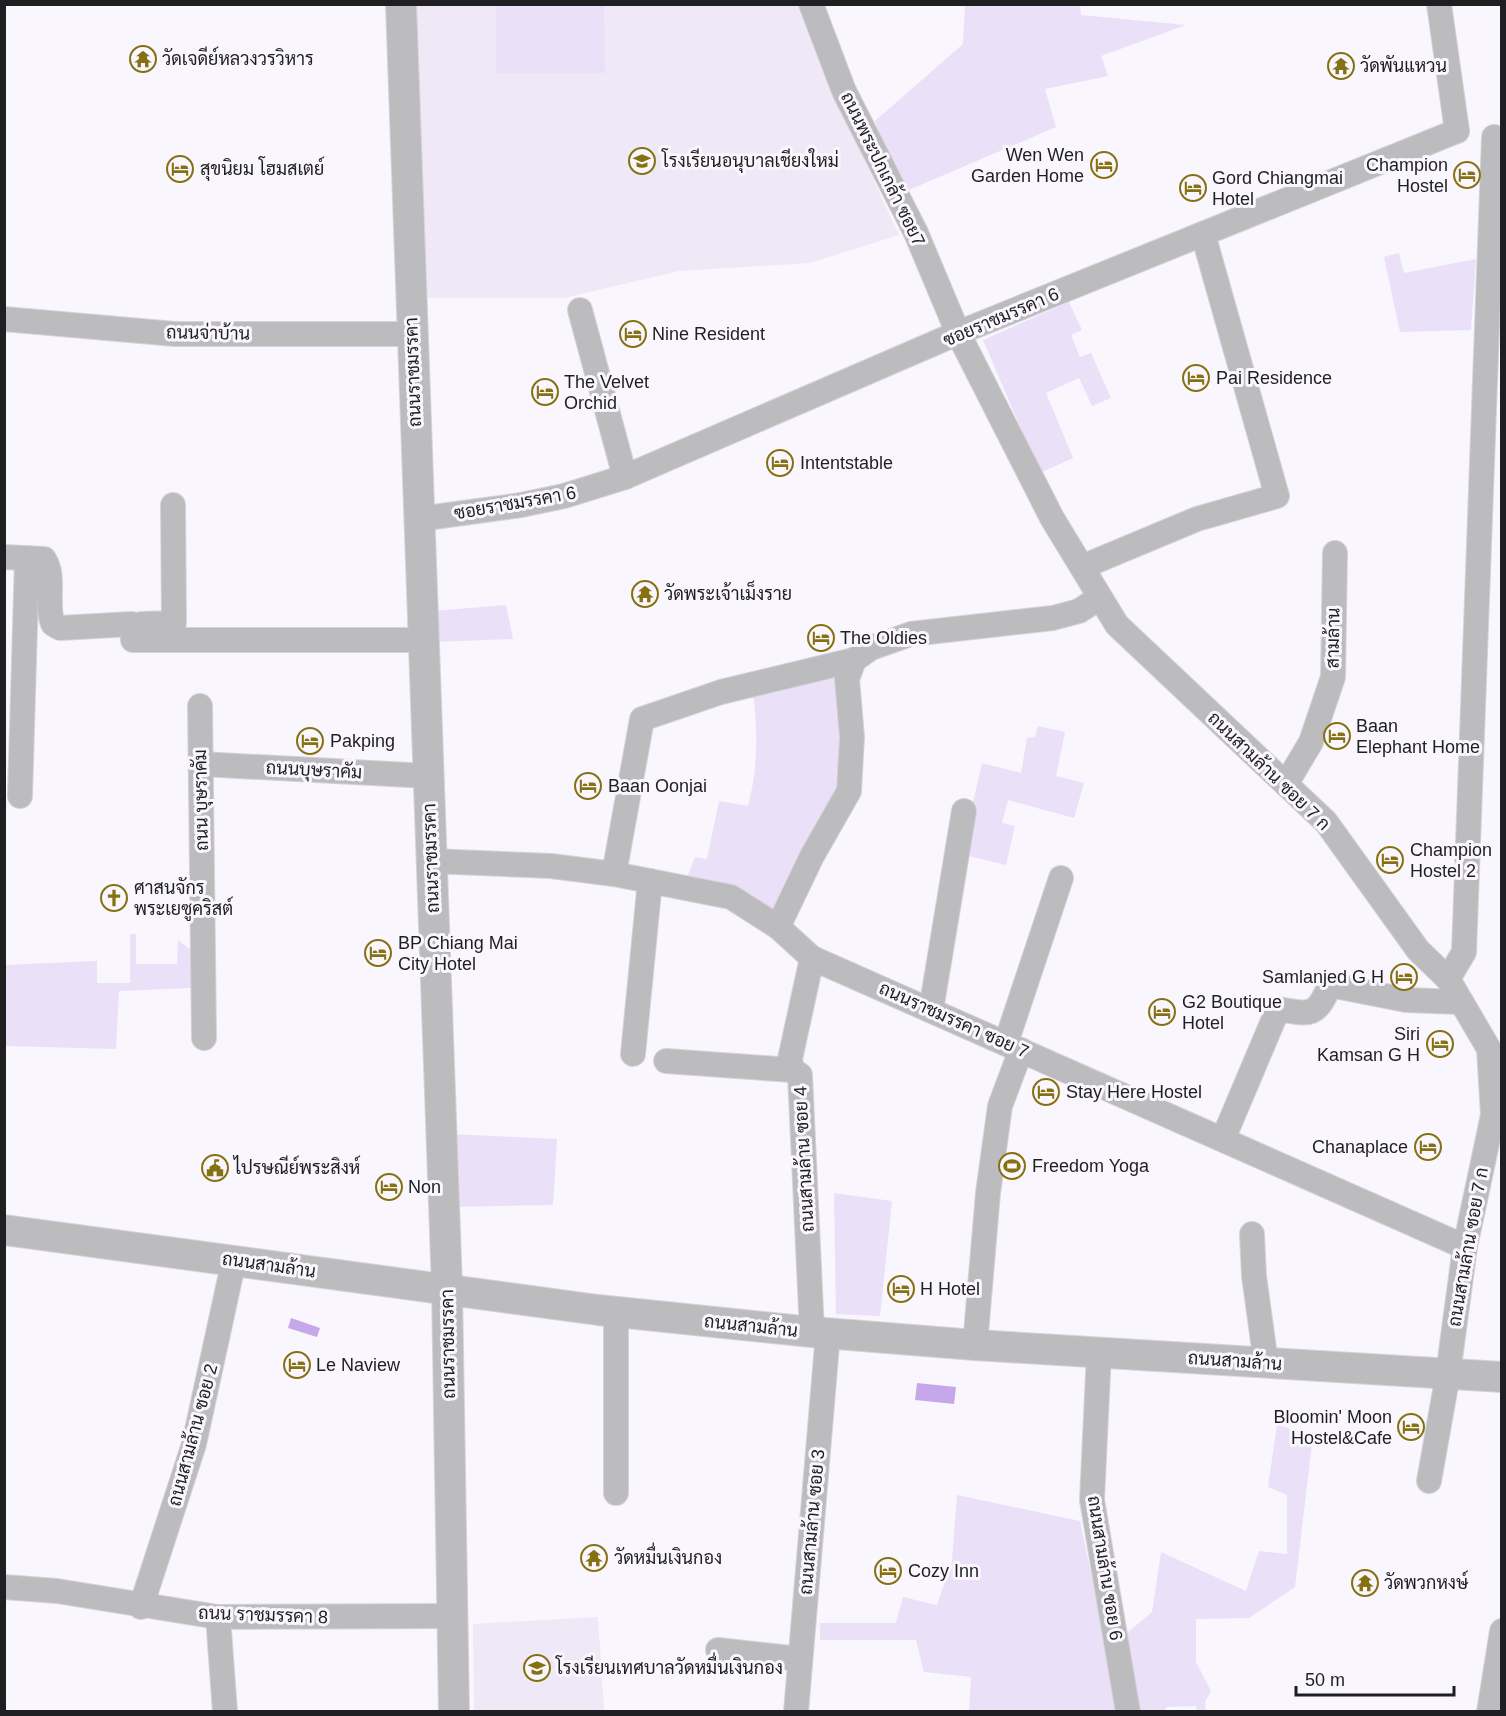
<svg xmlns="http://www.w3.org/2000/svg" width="1506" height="1716" font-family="Helvetica,Sarabun,sans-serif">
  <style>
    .built { fill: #eee8f7 }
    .green { fill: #eae0f8 }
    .water { fill: #c6a7ea }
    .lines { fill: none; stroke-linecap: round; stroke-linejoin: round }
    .minor-casing { stroke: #d6d3db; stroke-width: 26 }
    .tertiary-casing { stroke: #d6d3db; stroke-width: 32 }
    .minor { stroke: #bcbbbe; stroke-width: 24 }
    .tertiary { stroke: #bcbbbe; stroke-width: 30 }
    .labels { text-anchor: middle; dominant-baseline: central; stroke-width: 6; stroke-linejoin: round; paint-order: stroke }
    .poi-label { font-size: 18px; fill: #1f1e21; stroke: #f9f6fe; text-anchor: start }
    .street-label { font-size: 18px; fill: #1f1e21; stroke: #f9f6fe }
  </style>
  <rect width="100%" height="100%" fill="#f9f6fe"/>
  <g class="built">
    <polygon points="413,5 804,5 830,86 899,235 810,263 679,271 564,298 424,298"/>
    <polygon points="598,1617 604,1711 474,1711 473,1624"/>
  </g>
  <g class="green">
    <polygon points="496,5 604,5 605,73 496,73"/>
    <polygon points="965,5 1080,5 1081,15 1186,25 1101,56 1108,76 1045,89 1056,127 902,193 875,121 963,44"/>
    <polygon points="1399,253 1404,273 1476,259 1471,330 1400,332 1384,257"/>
    <polygon points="1069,302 1082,330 1071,335 1080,357 1091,353 1111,398 1092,406 1079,378 1046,393 1073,458 1040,473 983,340"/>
    <polygon points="506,605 513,639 434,642 434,611"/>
    <path d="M836 674 842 676 841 788 780 910 685 883 695 857 707 859 719 801 748 806C758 769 758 731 753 692Z"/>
    <polygon points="1038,726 1065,732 1056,776 1084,783 1074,818 1008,800 1002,823 1015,826 1006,865 961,854 982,763 1021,773 1027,738 1035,737"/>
    <polygon points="130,934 136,934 136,964 177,964 178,940 191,950 191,988 119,991 116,1049 5,1046 5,965 97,961 97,983 130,983"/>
    <polygon points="450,1134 557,1139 553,1205 449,1207"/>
    <polygon points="834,1193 892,1201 880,1316 836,1314"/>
    <polygon points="1277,1425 1313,1435 1295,1587 1249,1618 1196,1619 1196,1662 1211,1691 1205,1702 1206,1711 1197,1711 1196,1706 1166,1707 1165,1711 1130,1711 1120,1639 1152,1612 1161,1552 1246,1591 1259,1551 1287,1554 1287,1495 1268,1487"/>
    <polygon points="957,1495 1080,1521 1108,1653 1116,1711 969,1711 971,1677 924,1672 916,1640 820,1640 820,1623 896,1623 903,1597 937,1605 952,1561"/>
  </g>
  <g class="water">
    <polygon points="291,1318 320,1328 317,1337 288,1328"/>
    <polygon points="917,1383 956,1387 954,1404 915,1400"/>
  </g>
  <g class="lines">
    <defs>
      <g id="minor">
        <polyline points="811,4 844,91 916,233 958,333 1052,518 1117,625 1326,822 1418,950 1448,979 1489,1049 1493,1115 1465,1247 1448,1374 1429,1481"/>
        <polyline points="1439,4 1457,131"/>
        <polyline points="580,310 625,477"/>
        <polyline points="4,319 175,334 412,334"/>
        <polyline points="419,519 521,505 564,496 625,477 958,333 1457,131"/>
        <path d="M4 557 44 559C56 577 45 604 53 624L60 628 132 624 133 640H423"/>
        <polyline points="1082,567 1197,519 1277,496 1203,234"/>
        <polyline points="142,624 174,623 173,505"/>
        <polyline points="200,706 204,1038"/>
        <polyline points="201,764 428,776"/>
        <polyline points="1286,784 1311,742 1333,677 1335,553"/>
        <polyline points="20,796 27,558"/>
        <polyline points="431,861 551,866 614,874 731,897 778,927 812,958 1465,1247"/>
        <polyline points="614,874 642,719 721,692 854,660"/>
        <polyline points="778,927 812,856 849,791 852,737 847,679 854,660 871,648 911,634 1053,618 1079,611 1099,598"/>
        <polyline points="1448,979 1464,952 1494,137"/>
        <polyline points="931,1010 964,811"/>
        <polyline points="1006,1043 1061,878"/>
        <polyline points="633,1054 650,881"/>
        <polyline points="666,1061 792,1070"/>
        <path d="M1223 1139 1278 1009C1311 1015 1316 1017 1330 985L1406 1000 1461 1002"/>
        <polyline points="1252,1234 1254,1276 1266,1363"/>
        <polyline points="812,1332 800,1075 792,1070 790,1059 812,958"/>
        <polyline points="975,1345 988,1193 1000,1106 1021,1050"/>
        <polyline points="1099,1352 1092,1500 1128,1712"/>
        <polyline points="616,1493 616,1312"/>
        <polyline points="4,1587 57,1591 218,1617 452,1616"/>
        <polyline points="141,1607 194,1444 234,1260"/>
        <polyline points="218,1617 225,1712"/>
        <polyline points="718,1650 800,1659"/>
        <polyline points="796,1712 828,1333"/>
        <polyline points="1489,1712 1502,1631"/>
      </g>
      <g id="tertiary">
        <polyline points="401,4 447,1288 454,1712"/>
        <polyline points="4,1230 598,1310 812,1332 975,1345 1502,1377"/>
      </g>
    </defs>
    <use href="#minor" class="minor-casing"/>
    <use href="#tertiary" class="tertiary-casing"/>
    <use href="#minor" class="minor"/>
    <use href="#tertiary" class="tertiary"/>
  </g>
  <defs>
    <symbol id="temple-ring" viewBox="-11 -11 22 22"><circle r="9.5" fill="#f9f6fe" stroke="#867112" stroke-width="1.5"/><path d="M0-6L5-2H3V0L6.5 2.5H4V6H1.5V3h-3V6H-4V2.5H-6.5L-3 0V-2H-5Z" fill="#867112"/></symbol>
    <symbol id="school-ring" viewBox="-11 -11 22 22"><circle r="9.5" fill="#f9f6fe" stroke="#867112" stroke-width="1.5"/><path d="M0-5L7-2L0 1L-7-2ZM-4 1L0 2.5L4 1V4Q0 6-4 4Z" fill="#867112"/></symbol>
    <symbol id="hotel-ring" viewBox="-11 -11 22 22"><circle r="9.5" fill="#f9f6fe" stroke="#867112" stroke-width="1.5"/><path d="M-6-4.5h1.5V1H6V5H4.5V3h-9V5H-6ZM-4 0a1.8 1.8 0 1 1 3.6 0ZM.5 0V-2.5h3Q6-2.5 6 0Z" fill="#867112"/></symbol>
    <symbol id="church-ring" viewBox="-11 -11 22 22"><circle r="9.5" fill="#f9f6fe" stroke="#867112" stroke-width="1.5"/><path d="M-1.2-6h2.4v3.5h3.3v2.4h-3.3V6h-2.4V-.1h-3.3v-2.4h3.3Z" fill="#867112"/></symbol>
    <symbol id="stadium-ring" viewBox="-11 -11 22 22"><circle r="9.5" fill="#f9f6fe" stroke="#867112" stroke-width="1.5"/><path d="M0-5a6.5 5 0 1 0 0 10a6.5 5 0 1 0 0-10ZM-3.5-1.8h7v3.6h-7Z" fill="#867112"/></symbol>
    <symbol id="civic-ring" viewBox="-11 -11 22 22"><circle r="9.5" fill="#f9f6fe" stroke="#867112" stroke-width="1.5"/><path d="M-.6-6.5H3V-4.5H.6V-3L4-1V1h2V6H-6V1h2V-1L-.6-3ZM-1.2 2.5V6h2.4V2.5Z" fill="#867112"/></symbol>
  </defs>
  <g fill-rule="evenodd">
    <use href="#temple-ring" x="128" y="44" width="30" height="30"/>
    <use href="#temple-ring" x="1326" y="51" width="30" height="30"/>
    <use href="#school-ring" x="627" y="146" width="30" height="30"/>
    <use href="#hotel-ring" x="1089" y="150" width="30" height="30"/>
    <use href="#hotel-ring" x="165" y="154" width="30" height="30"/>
    <use href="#hotel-ring" x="1452" y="160" width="30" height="30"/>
    <use href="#hotel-ring" x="1178" y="173" width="30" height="30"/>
    <use href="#hotel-ring" x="618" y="319" width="30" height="30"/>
    <use href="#hotel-ring" x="1181" y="363" width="30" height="30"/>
    <use href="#hotel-ring" x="530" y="377" width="30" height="30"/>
    <use href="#hotel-ring" x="765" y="448" width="30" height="30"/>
    <use href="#temple-ring" x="630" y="579" width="30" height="30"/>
    <use href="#hotel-ring" x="806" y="623" width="30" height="30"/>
    <use href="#hotel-ring" x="1322" y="721" width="30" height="30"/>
    <use href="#hotel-ring" x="295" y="726" width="30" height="30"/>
    <use href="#hotel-ring" x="573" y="771" width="30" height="30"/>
    <use href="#hotel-ring" x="1375" y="845" width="30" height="30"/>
    <use href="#church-ring" x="99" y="883" width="30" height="30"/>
    <use href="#hotel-ring" x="363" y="938" width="30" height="30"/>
    <use href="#hotel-ring" x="1389" y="962" width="30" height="30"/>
    <use href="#hotel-ring" x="1147" y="997" width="30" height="30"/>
    <use href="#hotel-ring" x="1425" y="1029" width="30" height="30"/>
    <use href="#hotel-ring" x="1031" y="1077" width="30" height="30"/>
    <use href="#hotel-ring" x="1413" y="1132" width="30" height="30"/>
    <use href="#stadium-ring" x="997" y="1151" width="30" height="30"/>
    <use href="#civic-ring" x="200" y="1153" width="30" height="30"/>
    <use href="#hotel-ring" x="374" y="1172" width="30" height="30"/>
    <use href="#hotel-ring" x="886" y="1274" width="30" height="30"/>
    <use href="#hotel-ring" x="282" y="1350" width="30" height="30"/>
    <use href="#hotel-ring" x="1396" y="1412" width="30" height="30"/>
    <use href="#temple-ring" x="579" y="1543" width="30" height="30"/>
    <use href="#hotel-ring" x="873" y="1556" width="30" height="30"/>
    <use href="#temple-ring" x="1350" y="1568" width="30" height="30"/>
    <use href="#school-ring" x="522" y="1653" width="30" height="30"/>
  </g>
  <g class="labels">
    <g class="poi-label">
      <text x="162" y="59">วัดเจดีย์หลวงวรวิหาร</text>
      <text x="1360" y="66">วัดพันแหวน</text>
      <text x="1084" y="155" text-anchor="end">Wen Wen<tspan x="1084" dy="21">Garden Home</tspan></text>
      <text x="662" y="161">โรงเรียนอนุบาลเชียงใหม่</text>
      <text x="1448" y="165" text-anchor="end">Champion<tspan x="1448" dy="21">Hostel</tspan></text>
      <text x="200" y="169">สุขนิยม โฮมสเตย์</text>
      <text x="1212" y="178">Gord Chiangmai<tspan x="1212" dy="21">Hotel</tspan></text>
      <text x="652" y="334">Nine Resident</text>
      <text x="1216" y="378">Pai Residence</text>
      <text x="564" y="382">The Velvet<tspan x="564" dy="21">Orchid</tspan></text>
      <text x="800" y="463">Intentstable</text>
      <text x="664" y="594">วัดพระเจ้าเม็งราย</text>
      <text x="840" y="638">The Oldies</text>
      <text x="1356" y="726">Baan<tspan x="1356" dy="21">Elephant Home</tspan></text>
      <text x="330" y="741">Pakping</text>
      <text x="608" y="786">Baan Oonjai</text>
      <text x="1410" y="850">Champion<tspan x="1410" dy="21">Hostel 2</tspan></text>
      <text x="134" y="888">ศาสนจักร<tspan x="134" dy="21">พระเยซูคริสต์</tspan></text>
      <text x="398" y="943">BP Chiang Mai<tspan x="398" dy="21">City Hotel</tspan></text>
      <text x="1384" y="977" text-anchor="end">Samlanjed G H</text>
      <text x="1182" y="1002">G2 Boutique<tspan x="1182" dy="21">Hotel</tspan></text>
      <text x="1420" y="1034" text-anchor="end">Siri<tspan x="1420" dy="21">Kamsan G H</tspan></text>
      <text x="1066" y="1092">Stay Here Hostel</text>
      <text x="1408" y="1147" text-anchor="end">Chanaplace</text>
      <text x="1032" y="1166">Freedom Yoga</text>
      <text x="234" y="1168">ไปรษณีย์พระสิงห์</text>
      <text x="408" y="1187">Non</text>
      <text x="920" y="1289">H Hotel</text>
      <text x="316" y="1365">Le Naview</text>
      <text x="1392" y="1417" text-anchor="end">Bloomin' Moon<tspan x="1392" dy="21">Hostel&amp;Cafe</tspan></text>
      <text x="614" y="1558">วัดหมื่นเงินกอง</text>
      <text x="908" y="1571">Cozy Inn</text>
      <text x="1384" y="1583">วัดพวกหงษ์</text>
      <text x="556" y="1668">โรงเรียนเทศบาลวัดหมื่นเงินกอง</text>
    </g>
    <g class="street-label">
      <text transform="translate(883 169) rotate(64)">ถนนพระปกเกล้า ซอย7</text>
      <text transform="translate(1001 317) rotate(-23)">ซอยราชมรรคา 6</text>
      <text transform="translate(208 333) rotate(1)">ถนนจ่าบ้าน</text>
      <text transform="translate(413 372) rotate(-92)">ถนนราชมรรคา</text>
      <text transform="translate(515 503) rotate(-10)">ซอยราชมรรคา 6</text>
      <text transform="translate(1333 638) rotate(-89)">สามล้าน</text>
      <text transform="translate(314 770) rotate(3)">ถนนบุษราคัม</text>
      <text transform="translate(1269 771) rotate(44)">ถนนสามล้าน ซอย 7 ก</text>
      <text transform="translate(201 800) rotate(-91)">ถนน บุษราคัม</text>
      <text transform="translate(431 858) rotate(-92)">ถนนราชมรรคา</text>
      <text transform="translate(954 1020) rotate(24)">ถนนราชมรรคา ซอย 7</text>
      <text transform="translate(804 1159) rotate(-93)">ถนนสามล้าน ซอย 4</text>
      <text transform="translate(1468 1247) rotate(-80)">ถนนสามล้าน ซอย 7 ก</text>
      <text transform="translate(269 1265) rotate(8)">ถนนสามล้าน</text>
      <text transform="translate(751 1326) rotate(6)">ถนนสามล้าน</text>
      <text transform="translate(448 1344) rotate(-91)">ถนนราชมรรคา</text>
      <text transform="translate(1235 1361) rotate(4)">ถนนสามล้าน</text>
      <text transform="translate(193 1435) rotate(-75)">ถนนสามล้าน ซอย 2</text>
      <text transform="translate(812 1522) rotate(-85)">ถนนสามล้าน ซอย 3</text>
      <text transform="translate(1105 1568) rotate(81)">ถนนสามล้าน ซอย 6</text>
      <text transform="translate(263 1615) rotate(2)">ถนน ราชมรรคา 8</text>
    </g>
  </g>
  <rect width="1506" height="1716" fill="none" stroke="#1f1e21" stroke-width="12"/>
  <path d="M1296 1686v9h158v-9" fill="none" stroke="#1f1e21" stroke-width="3"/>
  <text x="1305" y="1686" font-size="18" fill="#1f1e21" stroke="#f9f6fe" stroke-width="4.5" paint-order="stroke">50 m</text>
</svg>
